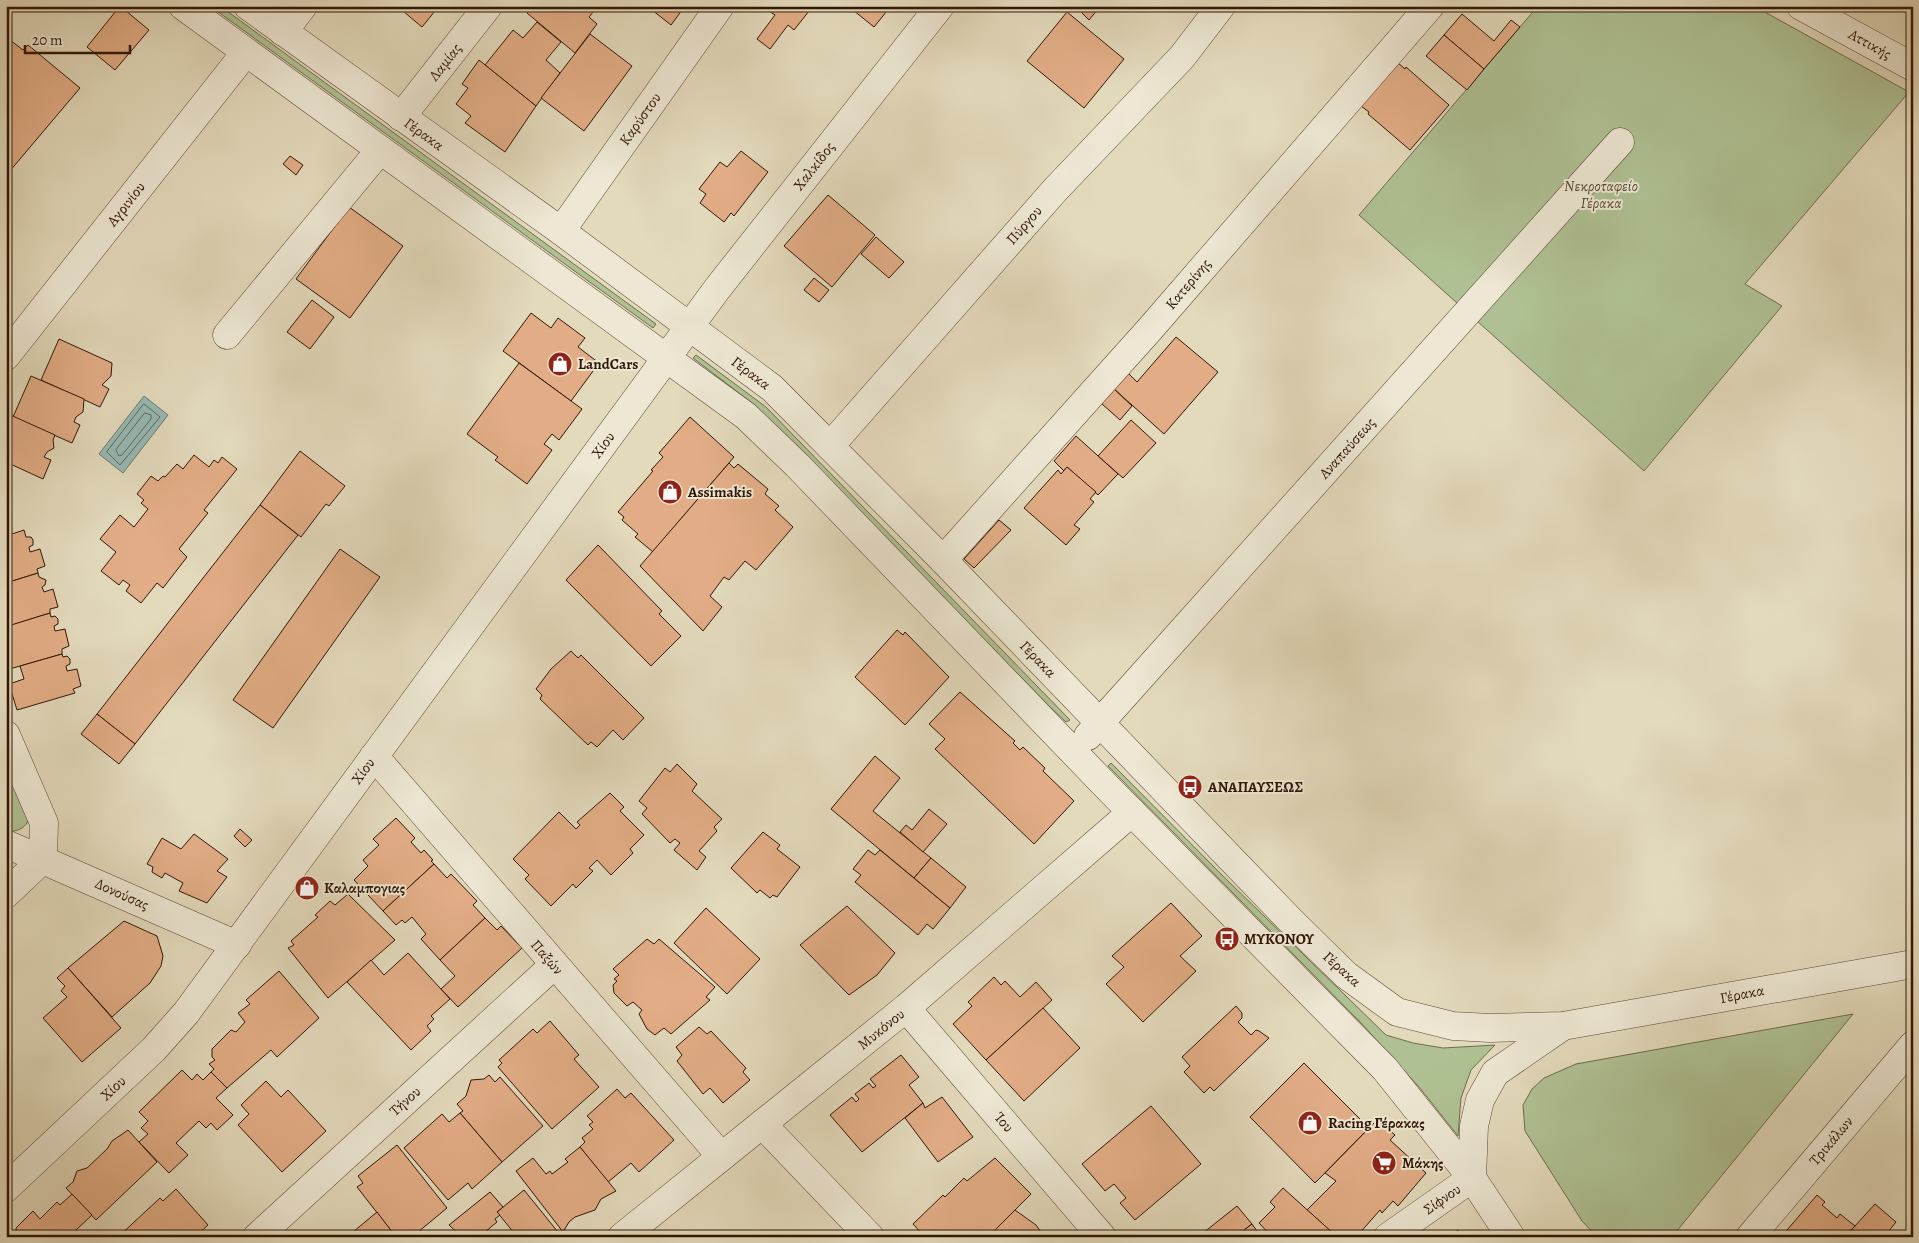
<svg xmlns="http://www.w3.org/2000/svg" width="1919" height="1243" font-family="Alegreya,serif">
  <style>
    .green { fill: #afc194; stroke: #706c4c }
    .water { fill: #96bab5; stroke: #6e786e }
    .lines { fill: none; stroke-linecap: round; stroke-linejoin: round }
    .shore { stroke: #64685c; stroke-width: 1 }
    .building { fill: #e2ad86; stroke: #311604 }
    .minor-casing { stroke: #5e4732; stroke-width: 29 }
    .minor { stroke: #ede7d3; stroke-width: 28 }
    .labels { text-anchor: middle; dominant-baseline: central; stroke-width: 4; stroke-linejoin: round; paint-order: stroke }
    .street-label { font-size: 15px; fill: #311604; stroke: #ede7d3 }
    .park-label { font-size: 15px; font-style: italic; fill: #57492f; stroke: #ede7d3 }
    .poi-label { font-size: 15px; font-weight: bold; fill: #311604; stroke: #ede7d3; text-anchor: start }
  </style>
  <rect width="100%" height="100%" fill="#e3dabc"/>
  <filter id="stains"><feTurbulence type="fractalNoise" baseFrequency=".004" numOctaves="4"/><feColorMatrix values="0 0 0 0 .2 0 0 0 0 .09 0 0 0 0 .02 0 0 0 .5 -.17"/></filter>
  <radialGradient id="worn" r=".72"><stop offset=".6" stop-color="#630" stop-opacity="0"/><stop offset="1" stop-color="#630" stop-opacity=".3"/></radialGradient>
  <g class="green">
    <polygon points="210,6 220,6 656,324 653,328"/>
    <polygon points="1538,6 1754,6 1909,92 1745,284 1782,306 1644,471 1359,215"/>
    <polygon points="696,355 766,407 1070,720 1066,722 1050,707 756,406 693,358"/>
    <path d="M6 760 32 809C28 825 24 831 6 832Z"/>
    <polygon points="1111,763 1226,879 1386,1035 1413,1043 1443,1048 1495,1045 1471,1070 1461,1098 1458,1136 1419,1087 1361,1023 1108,766"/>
    <polygon points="1853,1014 1672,1237 1597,1237 1582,1221 1525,1131 1523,1105 1532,1089 1544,1078 1576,1064"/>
  </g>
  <polygon class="water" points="144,396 168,415 123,473 99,454"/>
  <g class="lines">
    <g class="shore">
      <polygon points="144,404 160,417 120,465 107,452"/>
      <polygon points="145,413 151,415 151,419 122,455 119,456 116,450"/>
    </g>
  </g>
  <g class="building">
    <polygon points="120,6 149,30 115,70 87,47"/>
    <polygon points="397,6 439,6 422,27"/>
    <polygon points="533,6 598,6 589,17 597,24 575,53 527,13"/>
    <polygon points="647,6 685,6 671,25"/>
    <polygon points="766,6 813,6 794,30 788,25 770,49 757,39 775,15 764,8"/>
    <polygon points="848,6 891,6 874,27"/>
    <polygon points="1075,6 1095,6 1098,9 1089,20"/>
    <polygon points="1067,12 1124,59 1084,108 1027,61"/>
    <polygon points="1462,14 1494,41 1511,20 1520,27 1484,69 1444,35"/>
    <polygon points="537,22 561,42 546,60 560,73 536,106 485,65 513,30 523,38"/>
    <polygon points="590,34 632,66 584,131 541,98"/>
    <polygon points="1444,35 1484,69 1467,90 1426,56"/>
    <polygon points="6,37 23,50 28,45 80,88 9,172 6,169"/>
    <polygon points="479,60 536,106 505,152 465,123 471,116 456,104 468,88 462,84"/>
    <polygon points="1398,63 1405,69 1406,67 1449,105 1410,150 1368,114 1369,112 1361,106"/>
    <polygon points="741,151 768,172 734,216 731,213 724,222 700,203 706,194 699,189 720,162 727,167"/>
    <polygon points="290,156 303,165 296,175 283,164"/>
    <polygon points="828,195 875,235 832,287 784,246"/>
    <polygon points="349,207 403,246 350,318 296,279"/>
    <polygon points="876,237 904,262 889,278 861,254"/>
    <polygon points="814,278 829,290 819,302 804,290"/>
    <polygon points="312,300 334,317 310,349 287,332"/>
    <polygon points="531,313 551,328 558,318 585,338 578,347 599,363 571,401 503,351"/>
    <polygon points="1176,337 1218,372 1164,434 1113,388 1127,372 1137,382"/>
    <polygon points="59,339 112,363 111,376 102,385 109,389 100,407 41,380"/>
    <polygon points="519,363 582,409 559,440 552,434 544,444 552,450 527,484 495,460 498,457 467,434"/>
    <polygon points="31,376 84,399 83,412 76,417 74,422 80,425 72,443 13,417"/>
    <polygon points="1113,388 1132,406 1120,420 1101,403"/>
    <polygon points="6,413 55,435 53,440 54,448 47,452 44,457 51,460 43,479 6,462"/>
    <polygon points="690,417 734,457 653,552 635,537 638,534 622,520 624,517 618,512 653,471 651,470 663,457 659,453"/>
    <polygon points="1131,420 1156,443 1123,478 1098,456"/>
    <polygon points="1076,436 1118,474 1098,495 1067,467 1064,471 1054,461"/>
    <polygon points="300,451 345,486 329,506 326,504 301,537 260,505"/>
    <polygon points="194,455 209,467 214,460 218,463 222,457 237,469 204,510 208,513 179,549 187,557 163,588 157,583 141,603 126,591 130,585 123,580 119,585 101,571 116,552 100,539 120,515 134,527 148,509 141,503 144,500 137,494 151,476 158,481 163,476 165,477 177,464 183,469"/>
    <polygon points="729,463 734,468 738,464 768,489 765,494 779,506 775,510 793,527 756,570 745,561 729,580 724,577 710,596 722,607 703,631 640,566"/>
    <polygon points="1067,467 1096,492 1090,499 1094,502 1074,525 1080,529 1066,545 1024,508 1058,470 1061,474"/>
    <polygon points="260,505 298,535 135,744 97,714"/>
    <polygon points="999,520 1011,530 974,568 964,559"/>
    <polygon points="24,530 26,537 31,537 33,540 33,545 29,547 30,552 40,549 45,566 37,569 38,573 6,583 6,536"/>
    <polygon points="598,545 662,611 659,614 681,636 651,666 566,580"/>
    <polygon points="340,549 380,577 273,728 233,700"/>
    <polygon points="38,573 39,577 46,580 45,585 42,587 44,592 53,589 58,607 50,609 50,613 6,627 6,583"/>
    <polygon points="50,613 51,617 55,616 58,619 58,624 54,626 55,631 65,629 69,646 62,649 62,654 6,670 6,641 12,639 8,626"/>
    <polygon points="897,630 903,635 905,632 949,677 905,725 855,677"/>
    <polygon points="571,651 578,658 581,655 644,718 623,740 613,730 597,747 591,742 588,745 540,699 542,695 536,689 551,669"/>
    <polygon points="62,654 63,657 67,656 70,659 70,664 66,666 67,671 77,669 81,686 73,689 75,693 17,710 9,684 24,679 20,666"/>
    <polygon points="960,692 1015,741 1013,743 1020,750 1023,747 1045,768 1043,771 1074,801 1034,844 935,749 945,739 929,724"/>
    <polygon points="97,714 135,744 119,764 81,734"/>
    <polygon points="875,756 900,778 873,811 931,858 914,878 831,809"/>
    <polygon points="677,764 697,784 692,791 722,819 714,827 717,831 699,851 706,857 697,870 674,850 680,843 675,839 670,843 642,814 647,808 639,801 665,768 670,772"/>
    <polygon points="610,793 624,807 620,811 644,835 630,849 633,853 611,875 597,860 589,868 593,871 576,888 573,884 551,906 525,879 529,875 513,859 559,812 576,829 580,825 577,822"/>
    <polygon points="929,809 947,824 923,852 900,832 906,825 912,830"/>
    <polygon points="396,818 415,838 411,842 421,853 424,850 433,860 431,861 434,864 383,911 354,880 368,866 363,860 379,845 373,839"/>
    <polygon points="240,829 252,840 245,847 234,836"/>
    <polygon points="763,832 780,845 777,849 800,867 777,897 773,895 770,898 760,890 757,893 731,868"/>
    <polygon points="194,834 228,859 217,871 227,877 207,903 179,891 183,883 165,873 162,878 152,872 153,867 147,864 162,838 181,849"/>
    <polygon points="868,850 875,855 880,850 950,908 933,929 927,924 918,935 855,882 861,875 853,869"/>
    <polygon points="931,858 966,887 950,908 914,878"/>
    <polygon points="434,864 447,878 451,874 477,901 473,905 485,918 440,960 421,939 426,934 412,917 405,923 402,920 396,925 383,911"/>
    <polygon points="348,894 395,940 328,998 288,948 294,945 291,941 318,917 315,915 330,901 335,905"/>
    <polygon points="1171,903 1202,936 1180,956 1196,971 1143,1022 1106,984 1124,967 1112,956"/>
    <polygon points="847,906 895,953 877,975 849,995 800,945"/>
    <polygon points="706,908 760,959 727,994 674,943"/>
    <polygon points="485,918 497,930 501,926 522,948 458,1007 441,989 455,976 440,960"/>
    <polygon points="124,921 157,936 163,956 161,966 150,983 112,1017 68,968"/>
    <polygon points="647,939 654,944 659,939 715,987 706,997 710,1000 671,1034 664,1028 655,1035 647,1029 639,1014 642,1010 633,1002 627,1006 614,993 613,985 617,981 614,979 619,975 613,969"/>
    <polygon points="408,953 450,999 431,1016 434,1019 427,1026 431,1031 411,1050 347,982 371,960 384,975"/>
    <polygon points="68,968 121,1028 82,1062 43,1018 67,997 61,991 65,986 57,978"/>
    <polygon points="279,971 319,1018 277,1057 271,1050 227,1088 211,1072 214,1069 209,1064 215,1060 212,1057 212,1049 231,1030 236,1032 245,1022 238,1013 250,1004 246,1000"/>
    <polygon points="994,977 1001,985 1005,981 1020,997 1036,982 1052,1000 986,1060 953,1024 972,1006 968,1002"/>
    <polygon points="1236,1006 1242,1013 1242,1018 1238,1022 1251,1035 1256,1030 1259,1031 1269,1038 1214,1091 1210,1087 1204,1093 1184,1072 1190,1066 1182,1057"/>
    <polygon points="1043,1008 1080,1048 1024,1101 986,1060"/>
    <polygon points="550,1021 579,1055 574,1059 599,1087 552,1129 498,1067 502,1063 499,1060 533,1029 537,1033"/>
    <polygon points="699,1027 707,1034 711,1031 746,1068 743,1072 750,1080 723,1103 710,1088 703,1094 677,1061 682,1055 676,1047"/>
    <polygon points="901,1055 919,1077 909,1085 923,1103 862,1152 830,1115 852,1097 856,1102 859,1099 855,1094 869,1083 873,1088 876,1086 870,1079"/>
    <polygon points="1304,1063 1369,1128 1315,1183 1250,1117"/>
    <polygon points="182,1070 192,1080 197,1074 203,1080 211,1072 227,1088 216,1098 233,1115 217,1130 211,1123 206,1128 199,1121 176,1143 188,1155 169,1173 139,1142 148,1134 141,1128 148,1121 139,1112"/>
    <polygon points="489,1075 495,1082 500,1077 543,1126 502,1162 460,1113 463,1111 457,1104 466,1096 471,1080 484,1079"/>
    <polygon points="266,1081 281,1097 288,1090 326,1131 282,1172 238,1125 249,1114 241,1105"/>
    <polygon points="617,1089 625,1098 631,1093 674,1140 639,1172 631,1163 608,1182 580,1147 585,1142 582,1138 593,1129 589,1125 593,1122 587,1116"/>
    <polygon points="942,1097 973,1137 938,1162 905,1118 923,1103 925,1108"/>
    <polygon points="1151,1106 1201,1164 1135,1220 1120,1203 1126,1198 1114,1184 1105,1191 1082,1164"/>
    <polygon points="460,1113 502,1162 472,1189 468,1183 448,1200 404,1148 442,1114 449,1122"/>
    <polygon points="1377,1120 1395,1135 1390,1140 1426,1173 1398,1206 1393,1201 1382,1213 1380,1210 1358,1235 1354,1232 1350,1237 1337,1237 1307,1210 1336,1181 1325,1173"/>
    <polygon points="128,1130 157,1162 96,1220 66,1188 73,1182 77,1171 87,1168 107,1149 112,1141"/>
    <polygon points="397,1145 447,1208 412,1237 396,1237 357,1187 363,1183 358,1176"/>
    <polygon points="580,1147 616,1191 601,1199 595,1210 575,1217 569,1222 563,1232 516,1171 533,1158 546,1174 550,1171 552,1174 568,1162 565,1159"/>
    <polygon points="995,1158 1031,1194 988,1237 925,1237 913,1224 943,1195 945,1197 964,1178 967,1181"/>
    <polygon points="1283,1188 1334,1234 1331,1237 1272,1237 1259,1223 1275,1207 1270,1202"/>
    <polygon points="176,1189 208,1225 197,1235 199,1237 118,1237 160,1198 163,1201"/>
    <polygon points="524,1190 562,1237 509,1237 514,1233 497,1212"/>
    <polygon points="490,1192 503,1207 497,1212 500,1215 495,1219 497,1222 479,1237 462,1237 449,1225"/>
    <polygon points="72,1194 92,1215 76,1230 83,1237 17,1237 16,1228 33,1211 40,1219 57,1202 60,1205"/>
    <polygon points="1817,1195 1825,1202 1822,1205 1837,1218 1840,1214 1855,1226 1845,1237 1781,1237"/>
    <polygon points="1875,1204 1896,1222 1884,1237 1845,1237"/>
    <polygon points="1237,1206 1252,1224 1235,1237 1198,1237"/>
    <polygon points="1015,1210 1036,1225 1043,1235 1041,1237 988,1237"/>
    <polygon points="377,1212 396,1237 347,1237"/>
    <polygon points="1252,1224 1261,1237 1235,1237"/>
    <polygon points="1458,1230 1462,1237 1449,1237"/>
  </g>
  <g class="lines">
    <defs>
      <g id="minor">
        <polyline points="183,6 746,416 797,465 1105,785 1385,1069 1472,1178 1511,1237"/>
        <polyline points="248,6 561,231 772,388 943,560 1290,920 1346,975 1397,1012 1453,1026 1490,1028 1563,1026 1913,964"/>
        <polyline points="1801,6 1913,67"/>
        <polyline points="283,32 303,6"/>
        <polyline points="401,117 488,6"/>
        <polyline points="561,231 720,6"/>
        <polyline points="227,335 380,150"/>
        <polyline points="6,356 246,52"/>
        <polyline points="830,446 1055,190 1182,57 1221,6"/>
        <polyline points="943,560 1150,329 1430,6"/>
        <polyline points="6,735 44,823 43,859 6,894"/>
        <polyline points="1088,736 1620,142"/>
        <polyline points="374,756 721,1156"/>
        <polyline points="6,844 237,945"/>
        <polyline points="906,1008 1102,1237"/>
        <polyline points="762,1124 870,1237"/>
        <polyline points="6,1188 154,1049 186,1013 717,289 940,6"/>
        <polyline points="257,1237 554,965"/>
        <polyline points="622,1237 906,1008 1132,812"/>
        <polyline points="1388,1237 1472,1178 1474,1126 1480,1100 1495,1073 1563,1026"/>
        <polyline points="1750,1237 1913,1045"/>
      </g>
    </defs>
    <use href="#minor" class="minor-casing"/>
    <use href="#minor" class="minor"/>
  </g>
  <defs>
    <symbol id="shop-disc" viewBox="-11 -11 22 22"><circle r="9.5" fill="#8f2418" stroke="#ede7d3"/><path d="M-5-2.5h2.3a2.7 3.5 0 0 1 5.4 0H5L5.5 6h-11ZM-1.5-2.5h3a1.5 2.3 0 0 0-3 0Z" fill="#fff"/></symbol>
    <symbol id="bus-disc" viewBox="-11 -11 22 22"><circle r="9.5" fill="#8f2418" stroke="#ede7d3"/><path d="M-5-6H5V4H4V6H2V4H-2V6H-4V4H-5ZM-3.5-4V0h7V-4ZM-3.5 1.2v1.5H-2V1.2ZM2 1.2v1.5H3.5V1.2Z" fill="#fff"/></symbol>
    <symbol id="supermarket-disc" viewBox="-11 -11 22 22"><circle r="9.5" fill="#8f2418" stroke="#ede7d3"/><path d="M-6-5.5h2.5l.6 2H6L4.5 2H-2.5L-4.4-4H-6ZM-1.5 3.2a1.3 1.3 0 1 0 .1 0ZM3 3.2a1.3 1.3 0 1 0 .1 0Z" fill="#fff"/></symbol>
  </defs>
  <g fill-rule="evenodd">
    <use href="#shop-disc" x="546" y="350" width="28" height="28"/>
    <use href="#shop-disc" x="656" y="478" width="28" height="28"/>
    <use href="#bus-disc" x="1176" y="773" width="28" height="28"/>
    <use href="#shop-disc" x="293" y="874" width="28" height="28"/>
    <use href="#bus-disc" x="1213" y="925" width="28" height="28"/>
    <use href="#shop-disc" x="1296" y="1109" width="28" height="28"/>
    <use href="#supermarket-disc" x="1370" y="1149" width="28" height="28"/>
  </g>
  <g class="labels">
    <g class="street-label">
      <text transform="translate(1870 44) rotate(29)">Αττικής</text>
      <text transform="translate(445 62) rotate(-52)">Λαμίας</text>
      <text transform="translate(640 119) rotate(-55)">Καρύστου</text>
      <text transform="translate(424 134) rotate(36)">Γέρακα</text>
      <text transform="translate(814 166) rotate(-52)">Χαλκίδος</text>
      <text transform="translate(126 204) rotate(-52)">Αγρινίου</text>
      <text transform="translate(1024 225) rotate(-49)">Πύργου</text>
      <text transform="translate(1188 284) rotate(-50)">Κατερίνης</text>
      <text transform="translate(751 373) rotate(37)">Γέρακα</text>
      <text transform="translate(603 445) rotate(-54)">Χίου</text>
      <text transform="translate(1347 448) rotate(-48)">Αναπαύσεως</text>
      <text transform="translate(1038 659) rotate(46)">Γέρακα</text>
      <text transform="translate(363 771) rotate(-54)">Χίου</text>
      <text transform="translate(122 894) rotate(24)">Δονούσας</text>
      <text transform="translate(547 957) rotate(49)">Παξών</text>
      <text transform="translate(1342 969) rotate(42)">Γέρακα</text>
      <text transform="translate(1742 994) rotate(-11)">Γέρακα</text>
      <text transform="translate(881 1029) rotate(-39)">Μυκόνου</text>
      <text transform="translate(113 1088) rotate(-43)">Χίου</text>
      <text transform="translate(405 1101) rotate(-42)">Τήνου</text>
      <text transform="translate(1004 1122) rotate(49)">Ίου</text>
      <text transform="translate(1831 1141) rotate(-50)">Τρικάλων</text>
      <text transform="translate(1442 1199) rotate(-35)">Σίφνου</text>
    </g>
    <g class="park-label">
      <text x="1601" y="186">Νεκροταφείο<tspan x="1601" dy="17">Γέρακα</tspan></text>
    </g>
    <g class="poi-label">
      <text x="578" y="364">LandCars</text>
      <text x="688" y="492">Assimakis</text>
      <text x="1208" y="787">ΑΝΑΠΑΥΣΕΩΣ</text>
      <text x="324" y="888">Καλαμπογιας</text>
      <text x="1244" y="939">ΜΥΚΟΝΟΥ</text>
      <text x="1328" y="1123">Racing Γέρακας</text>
      <text x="1402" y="1163">Μάκης</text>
    </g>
  </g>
  <rect width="1919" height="1243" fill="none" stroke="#e3dabc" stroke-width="25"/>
  <rect x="8" y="8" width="1904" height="1228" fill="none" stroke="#311604" stroke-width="2.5"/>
  <rect x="12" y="12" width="1894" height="1218" fill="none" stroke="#311604"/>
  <path d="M25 45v8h105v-8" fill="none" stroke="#311604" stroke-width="2.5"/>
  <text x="32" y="45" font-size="15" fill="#311604" stroke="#ede7d3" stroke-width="4" paint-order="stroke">20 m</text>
  <rect width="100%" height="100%" filter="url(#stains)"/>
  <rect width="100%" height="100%" fill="url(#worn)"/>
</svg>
